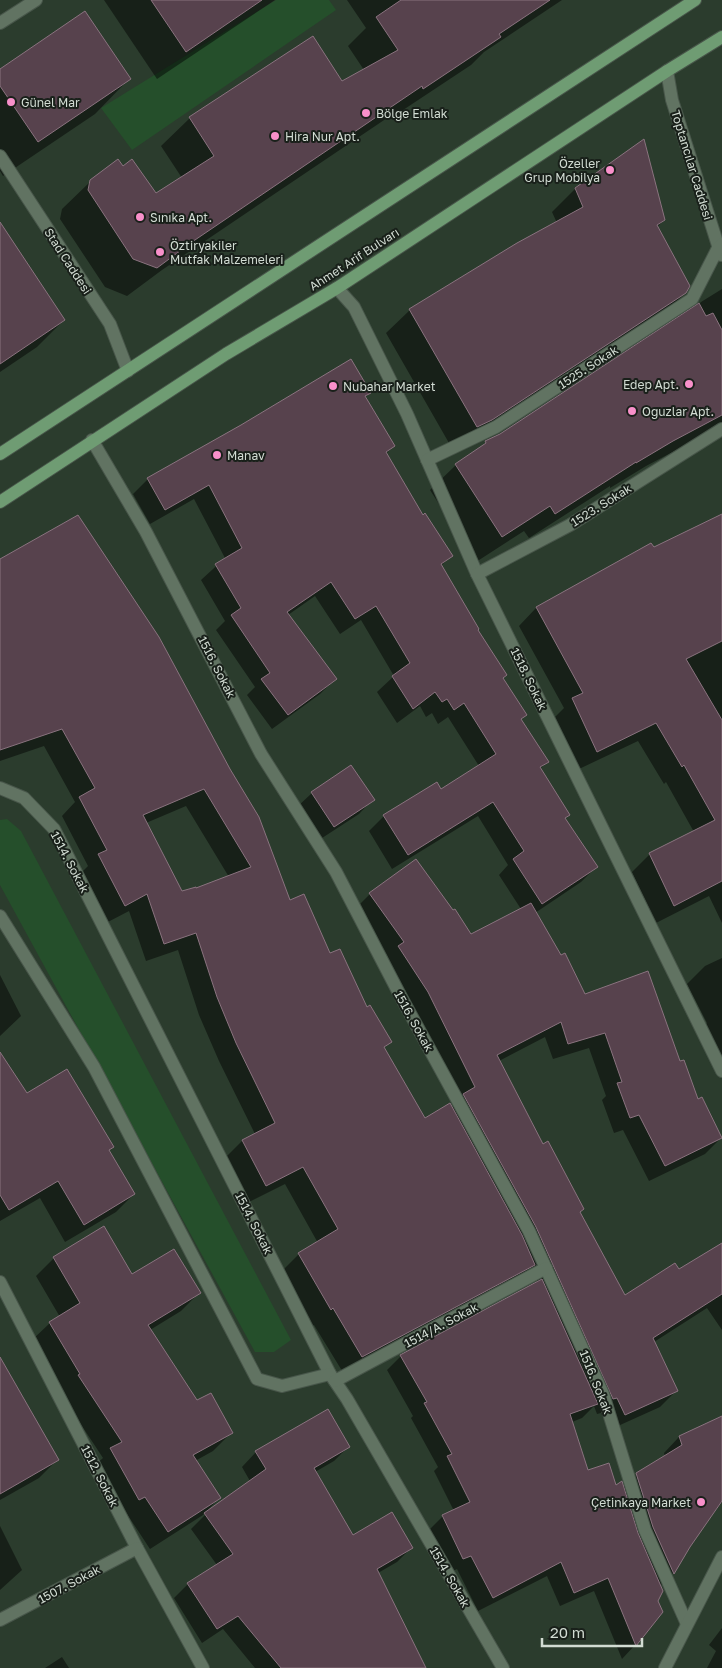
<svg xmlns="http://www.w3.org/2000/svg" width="722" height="1668" font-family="'Golos Text',sans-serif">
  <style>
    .green { fill: #254f2b }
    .shadow { fill: #0007; fill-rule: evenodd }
    .building { fill: #57424d; stroke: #8a737f; fill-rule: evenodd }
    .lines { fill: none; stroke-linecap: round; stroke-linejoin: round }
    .minor-casing { stroke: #48564a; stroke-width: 14 }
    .major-casing { stroke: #48564a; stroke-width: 14 }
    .minor { stroke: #617362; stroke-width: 12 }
    .major { stroke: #6f9c73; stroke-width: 12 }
    .poi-dot { fill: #f890ca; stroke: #19201a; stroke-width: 2 }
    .labels { text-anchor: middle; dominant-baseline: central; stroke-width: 4; stroke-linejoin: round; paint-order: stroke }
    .poi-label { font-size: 12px; fill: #d2dcd3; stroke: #19201a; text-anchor: start }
    .street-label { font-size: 12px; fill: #d2dcd3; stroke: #19201a }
  </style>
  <rect width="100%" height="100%" fill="#2b3c2d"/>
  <g class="green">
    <polygon points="276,0 329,0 336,10 132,150 101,108"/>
    <polygon points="7,819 21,831 291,1340 274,1352 255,1352 0,885 0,820"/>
  </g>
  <g class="shadow">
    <polygon points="104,0 275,0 157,79"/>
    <polygon points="347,0 562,0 484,52 471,65 394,116 393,114 162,270 127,296 105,287 60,219 62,209 91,181 123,168 156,195 182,178 161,146 190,118 342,82 364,70 348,46 366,28"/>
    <polygon points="0,70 129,79 95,114 3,176 0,171"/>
    <polygon points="575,189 664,220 657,227 685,293 661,317 453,450 386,333 410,310 557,223 552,212"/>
    <polygon points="0,243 64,320 37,347 0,372"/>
    <polygon points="722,289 722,426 646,466 610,488 610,486 529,538 524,531 476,562 430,490 456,465 478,450 486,442 501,435 694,309 701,302"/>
    <path d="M369 393 365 398 393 446 386 454 422 517 451 555 441 566 502 679 525 715 521 720 547 761 540 769 569 815 564 819 596 867 581 882 535 913 584 995 679 1063 697 1101 721 1138 705 1154 649 1181 623 1130 614 1133 602 1100 606 1096 589 1048 553 1059 545 1037 499 1061 624 1297 679 1270 722 1245V1330L707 1308 654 1342 676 1391 660 1407 609 1430 601 1413 597 1414 594 1406 582 1418 572 1422 588 1471 615 1487 622 1488 637 1474 665 1457 664 1453 679 1437 722 1418V1502L689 1546 673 1573 660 1586 656 1601 661 1612 635 1645 622 1659 594 1591 560 1606 547 1576 478 1611 457 1569 449 1573 429 1530 443 1516 454 1511 434 1471 438 1467 411 1418 413 1416 387 1370 401 1356 538 1283 531 1267 516 1282 344 1374 314 1325 312 1326 281 1272 299 1254 318 1243 285 1184 247 1203 225 1158 242 1141 255 1134 219 1061 199 1015 178 950 146 961 129 911 106 923 81 873 88 866 62 816 75 802 44 746 0 761V563L78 517 290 902 329 955 390 1042 383 1049 424 1120 451 1108 459 1101 383 963 388 957 354 910 370 894 416 861 470 936 521 909 499 875 508 865 478 816 392 869 369 831 384 816 441 791 479 766 448 717 438 724 432 713 426 717 420 706 397 723 377 692 394 676 361 620 340 634 315 596 288 615 335 679 320 694 272 729 247 695 255 687 216 630 225 621 201 580 225 558 194 499 150 524 133 494 148 479ZM186 806 229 877 196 890 182 893 146 823Z"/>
    <polygon points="722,515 722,923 709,896 656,923 632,872 650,854 694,832 666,782 664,784 638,741 579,769 555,717 564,708 519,626 536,608 651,544 653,549"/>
    <polygon points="312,793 373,799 359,814 319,840 297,807"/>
    <polygon points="722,958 722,1068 704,1026 707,1023 687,984 705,966"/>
    <polygon points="0,975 21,1016 0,1036"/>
    <polygon points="0,1055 26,1095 112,1147 108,1151 134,1194 116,1212 65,1242 40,1198 0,1221"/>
    <polygon points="103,1228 132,1276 199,1293 181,1311 150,1330 197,1402 231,1433 213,1451 195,1461 219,1498 203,1515 150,1549 127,1514 121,1517 93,1467 103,1458 61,1394 32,1340 50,1323 60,1317 36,1276 54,1258"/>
    <polygon points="0,1357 57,1460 39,1478 0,1500"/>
    <polygon points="348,1447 334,1461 315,1472 353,1536 411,1548 397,1562 378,1573 425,1668 255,1668 223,1629 202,1643 174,1598 188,1584 217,1565 191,1529 205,1515 250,1481 242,1467 256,1452"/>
    <polygon points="0,1526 22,1570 0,1590"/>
    <polygon points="722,1628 722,1668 707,1668 716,1651 709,1645"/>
    <polygon points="62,1657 69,1668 45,1668"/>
  </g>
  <g class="building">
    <polygon points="151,0 262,0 186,52"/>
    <polygon points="401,0 550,0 499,34 501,37 423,89 422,86 192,242 157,268 133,259 88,190 90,180 118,159 123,166 132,159 156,193 214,156 189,117 313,36 342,81 398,50 376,17"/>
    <polygon points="85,11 131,79 38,142 0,86 0,69"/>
    <polygon points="644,139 665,220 657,225 690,286 686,293 492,420 477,427 409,309 517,243 583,207 575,188"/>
    <polygon points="0,222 65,320 0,364"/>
    <polygon points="699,303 706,316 713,313 722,330 722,415 673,441 636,463 636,462 555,514 550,506 502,537 455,464 486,443 485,441 500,434"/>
    <polygon points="351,359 371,393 365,396 395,446 386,452 423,515 425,513 453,556 441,564 479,629 478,630 507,675 503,678 527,715 521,719 549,762 540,767 570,815 565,818 598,867 542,904 513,859 524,851 493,802 408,855 383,815 437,782 441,789 496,754 464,703 454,710 447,699 442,702 435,692 413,709 392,676 410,663 376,606 355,619 331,582 287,612 337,679 288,715 261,679 270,673 231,615 241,608 215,564 242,548 209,485 165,510 147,478 241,425"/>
    <polygon points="722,514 722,641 686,659 722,720 722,881 674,906 649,853 715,820 684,765 682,767 656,723 597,752 572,698 583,693 536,607 651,543 654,547"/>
    <path d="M78 515 159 637 230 769 259 817 290 900 304 894 330 953 340 949 367 1007 370 1005 392 1042 384 1047 425 1118 450 1103 522 1235 535 1265 362 1357 333 1308 331 1310 298 1253 338 1229 303 1167 266 1186 242 1140 275 1123 236 1043 217 997 196 933 164 944 147 894 125 906 98 854 107 850 79 797 95 788 62 729 0 750V559ZM204 789 251 867 196 888V887L182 891 143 815Z"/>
    <polygon points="351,765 375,800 334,827 311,792"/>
    <polygon points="416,859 453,910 455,909 471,934 531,903 561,955 565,953 585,994 648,971 680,1061 684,1060 698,1099 702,1097 722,1138 665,1166 639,1115 630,1118 617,1083 622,1082 605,1033 568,1044 561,1022 497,1055 543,1144 548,1141 584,1209 580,1212 625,1295 675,1263 679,1269 722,1243 722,1294 653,1338 678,1391 625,1415 617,1398 613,1399 536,1227 463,1094 475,1087 428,992 398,946 404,942 369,893"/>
    <polygon points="0,1052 27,1093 67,1069 114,1147 109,1150 135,1194 84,1225 58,1181 9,1210 0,1195"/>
    <polygon points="104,1226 132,1274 174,1249 201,1293 148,1325 197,1400 211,1393 233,1433 193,1455 221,1498 168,1532 145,1497 139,1500 110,1448 122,1442 78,1375 80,1374 49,1322 80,1303 53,1257"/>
    <polygon points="542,1279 598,1404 570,1414 588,1470 609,1463 616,1485 622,1481 638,1533 663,1591 658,1601 663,1612 636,1646 608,1578 574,1593 561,1562 493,1598 471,1556 463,1559 442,1515 470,1502 447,1456 452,1454 424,1403 427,1402 400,1355"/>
    <polygon points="0,1357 59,1460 0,1494"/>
    <polygon points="328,1409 350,1447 314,1468 353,1535 392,1512 413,1548 377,1569 426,1668 281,1668 238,1616 217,1629 187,1583 233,1554 204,1513 266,1469 255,1451"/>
    <polygon points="722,1416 722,1501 690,1547 674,1574 653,1527 636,1473 682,1445 679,1436"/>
  </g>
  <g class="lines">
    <defs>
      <g id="minor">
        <polyline points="0,23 36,0"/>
        <polyline points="667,71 672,100 721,255"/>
        <polyline points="0,156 110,324 128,371"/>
        <polyline points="337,288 354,307 407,414 477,574 722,1071"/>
        <polyline points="92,440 146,532 261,754 336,872 401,997 529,1231 603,1394 645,1530 687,1624"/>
        <polyline points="427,460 496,427 692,299 718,248 722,244"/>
        <polyline points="477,574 570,525 722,429"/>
        <polyline points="0,788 24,798 54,829 330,1374 347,1399 503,1668"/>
        <polyline points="0,916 94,1067 257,1379 282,1386 330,1374"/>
        <polyline points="0,1282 137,1548 203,1668"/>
        <polyline points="335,1381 546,1268"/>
        <polyline points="0,1620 137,1548"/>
        <polyline points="665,1668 722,1557"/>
      </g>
      <g id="major">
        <polyline points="0,454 695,0"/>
        <polyline points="0,502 226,354 337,288 667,71 722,37"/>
      </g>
    </defs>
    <use href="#minor" class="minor-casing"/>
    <use href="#major" class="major-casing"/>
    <use href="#minor" class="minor"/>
    <use href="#major" class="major"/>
  </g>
  <g class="poi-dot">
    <circle cx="11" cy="102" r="5"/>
    <circle cx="366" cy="113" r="5"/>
    <circle cx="275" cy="136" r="5"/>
    <circle cx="610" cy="170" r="5"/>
    <circle cx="140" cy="217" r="5"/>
    <circle cx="160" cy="252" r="5"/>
    <circle cx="689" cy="384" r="5"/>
    <circle cx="333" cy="386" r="5"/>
    <circle cx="632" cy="411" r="5"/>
    <circle cx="217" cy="455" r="5"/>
    <circle cx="701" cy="1502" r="5"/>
  </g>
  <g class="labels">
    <g class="poi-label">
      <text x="21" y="102">Günel Mar</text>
      <text x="376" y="113">Bölge Emlak</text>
      <text x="285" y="136">Hira Nur Apt.</text>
      <text x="600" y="163" text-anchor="end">Özeller<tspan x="600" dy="14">Grup Mobilya</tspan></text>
      <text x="150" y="217">Sınıka Apt.</text>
      <text x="170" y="245">Öztiryakiler<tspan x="170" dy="14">Mutfak Malzemeleri</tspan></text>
      <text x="679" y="384" text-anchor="end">Edep Apt.</text>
      <text x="343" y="386">Nubahar Market</text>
      <text x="642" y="411">Oğuzlar Apt.</text>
      <text x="227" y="455">Manav</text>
      <text x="691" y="1502" text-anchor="end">Çetinkaya Market</text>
    </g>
    <g class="street-label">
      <text transform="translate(692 165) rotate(73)">Toptancılar Caddesi</text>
      <text transform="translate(354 259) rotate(-33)">Ahmet Arif Bulvarı</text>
      <text transform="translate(68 261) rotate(57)">Stad Caddesi</text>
      <text transform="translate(588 367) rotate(-33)">1525. Sokak</text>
      <text transform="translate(601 505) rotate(-32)">1523. Sokak</text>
      <text transform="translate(217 667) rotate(63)">1516. Sokak</text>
      <text transform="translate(529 679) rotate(64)">1518. Sokak</text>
      <text transform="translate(70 862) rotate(62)">1514. Sokak</text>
      <text transform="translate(414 1021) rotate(61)">1516. Sokak</text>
      <text transform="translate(254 1223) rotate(63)">1514. Sokak</text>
      <text transform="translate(441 1325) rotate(-28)">1514/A. Sokak</text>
      <text transform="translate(596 1382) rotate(68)">1516. Sokak</text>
      <text transform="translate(100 1476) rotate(63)">1512. Sokak</text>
      <text transform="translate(450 1577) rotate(60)">1514. Sokak</text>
      <text transform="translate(69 1584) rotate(-28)">1507. Sokak</text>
    </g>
  </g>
  <path d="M542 1638v8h100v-8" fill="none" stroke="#d2dcd3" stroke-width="2.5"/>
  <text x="550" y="1638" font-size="15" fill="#d2dcd3" stroke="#19201a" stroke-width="4" paint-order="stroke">20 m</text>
</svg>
